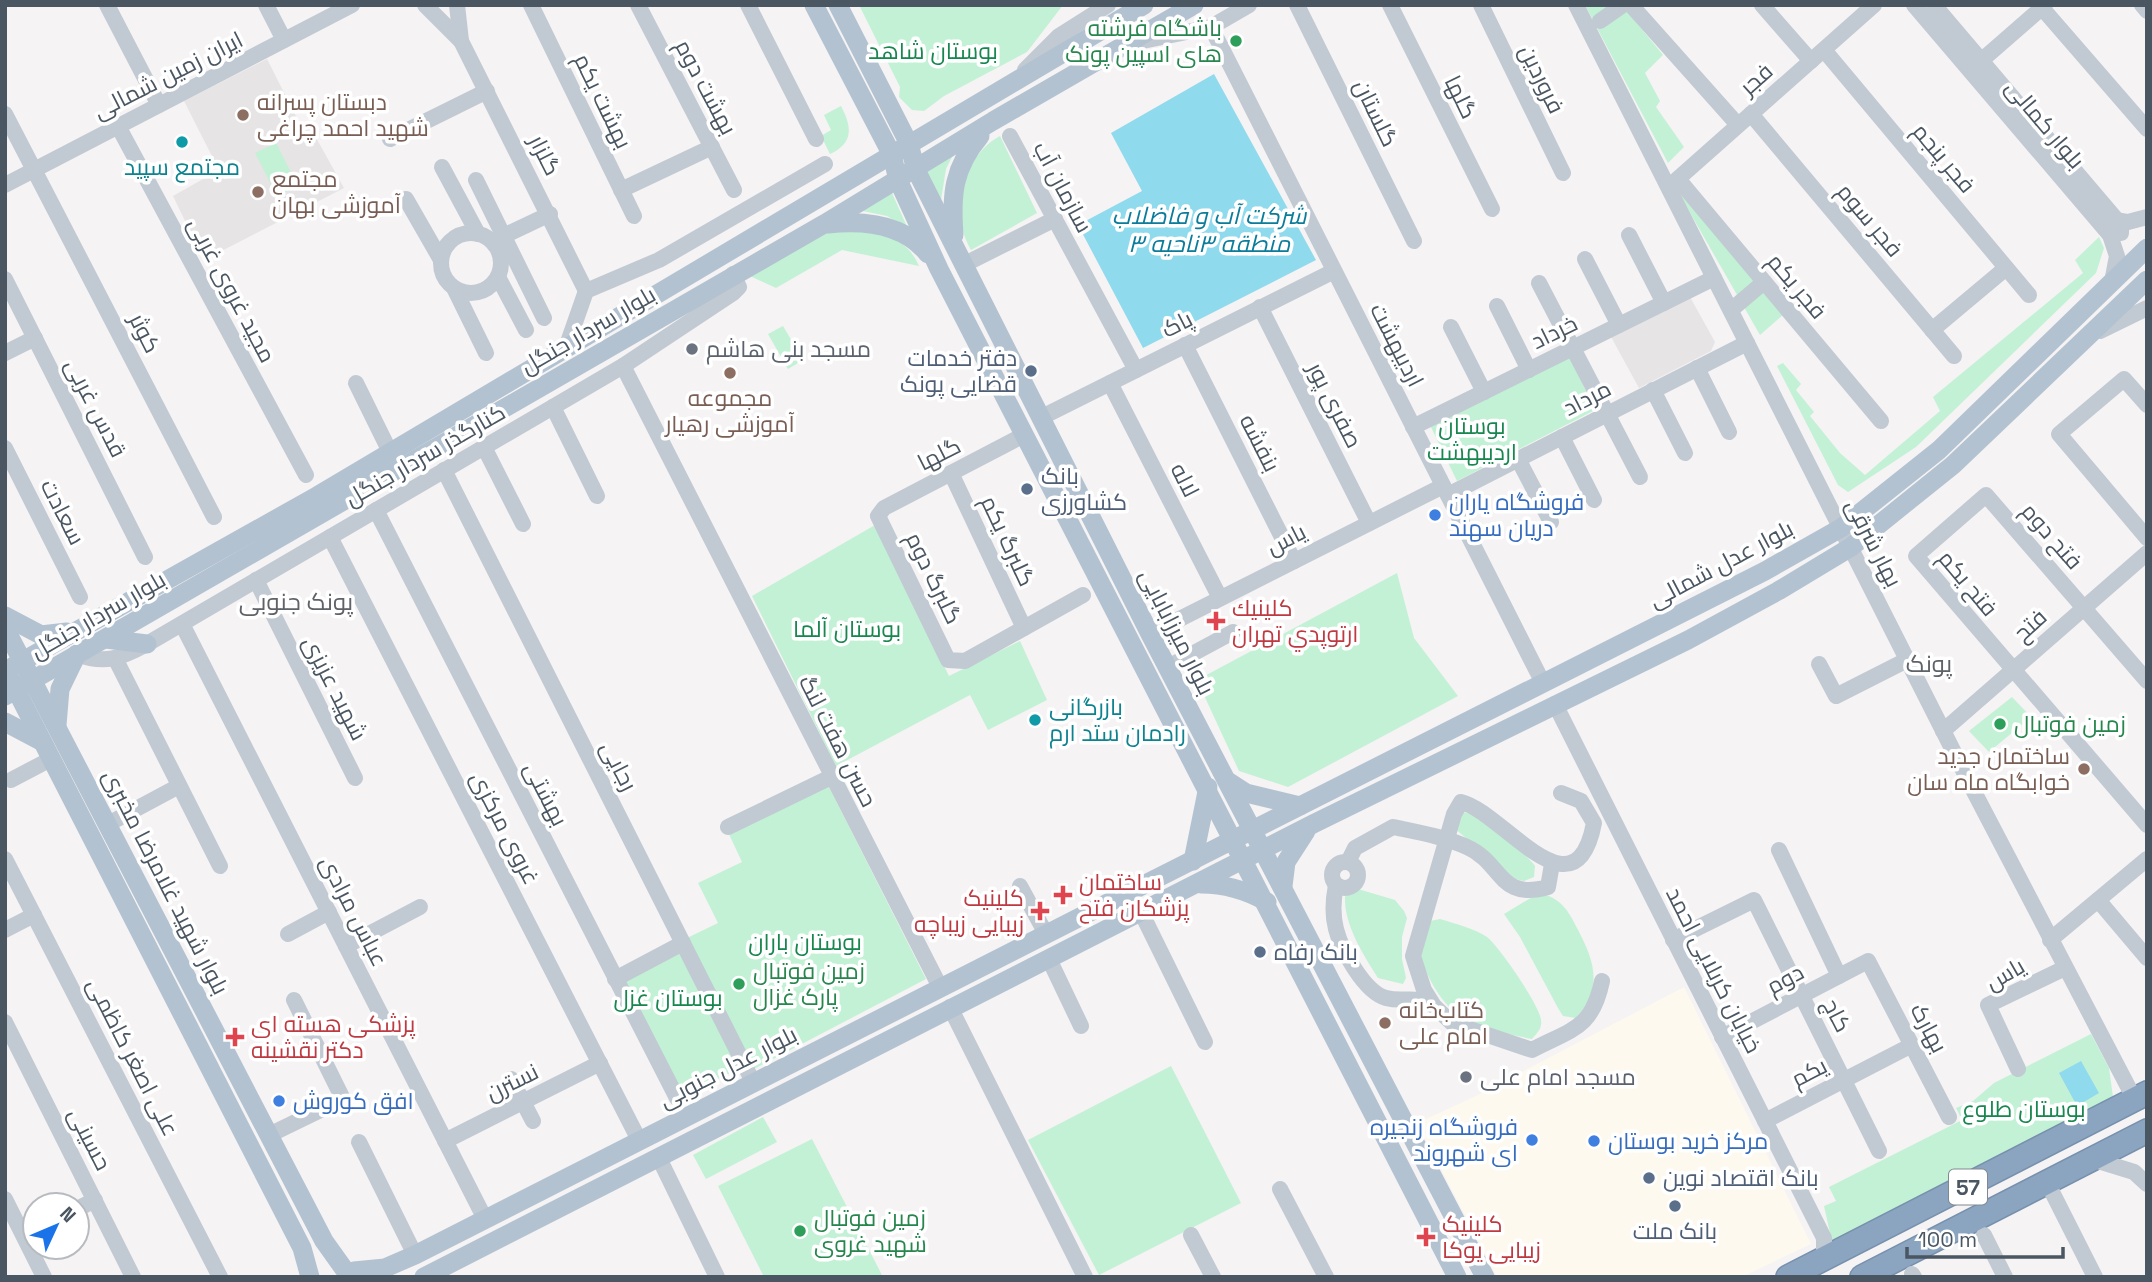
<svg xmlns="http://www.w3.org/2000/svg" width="2152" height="1282" font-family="'Space Grotesk',Cairo,sans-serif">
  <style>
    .commercial { fill: #fdf9ef }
    .education { fill: #e6e4e5 }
    .green { fill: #c3f1d5 }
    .water { fill: #90daee }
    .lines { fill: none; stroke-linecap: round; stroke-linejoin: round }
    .highway-casing { stroke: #7690ad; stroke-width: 26 }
    .minor { stroke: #c1cad2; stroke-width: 16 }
    .major { stroke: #b3c2d1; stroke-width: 19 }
    .highway { stroke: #8ba5c1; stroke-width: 23 }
    .leisure-dot { fill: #2e9e5b; stroke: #fff; stroke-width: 2.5 }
    .education-dot { fill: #8d6e63; stroke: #fff; stroke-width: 2.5 }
    .culture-dot { fill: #0f9aa8; stroke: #fff; stroke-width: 2.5 }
    .worship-dot { fill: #6b7280; stroke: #fff; stroke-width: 2.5 }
    .service-dot { fill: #5c6f8a; stroke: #fff; stroke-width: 2.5 }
    .shop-dot { fill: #3f7fe0; stroke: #fff; stroke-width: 2.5 }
    .health-dot { fill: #e0444e; stroke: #fff; stroke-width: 2.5 }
    .labels { text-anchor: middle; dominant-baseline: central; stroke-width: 7; stroke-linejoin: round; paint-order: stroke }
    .shield { fill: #fff; stroke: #808990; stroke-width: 2 }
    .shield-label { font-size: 21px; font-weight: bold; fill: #4a5661 }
    .leisure-label { font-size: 23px; fill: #27864d; stroke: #fff; text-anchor: start }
    .park-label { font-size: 23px; fill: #17864f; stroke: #fff }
    .street-label { font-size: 23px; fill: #4a5661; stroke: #fff }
    .education-label { font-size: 23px; fill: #785e54; stroke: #fff; text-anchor: start }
    .culture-label { font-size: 23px; fill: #0d838f; stroke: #fff }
    .worship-label { font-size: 23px; fill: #5b616d; stroke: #fff; text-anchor: start }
    .service-label { font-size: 23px; fill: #4e5e75; stroke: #fff; text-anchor: start }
    .shop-label { font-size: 23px; fill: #366cbe; stroke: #fff; text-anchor: start }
    .health-label { font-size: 23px; fill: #be3a42; stroke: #fff; text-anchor: start }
    .water-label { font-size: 24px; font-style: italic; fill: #0c7c9b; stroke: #fff }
    .neighbourhood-label { font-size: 24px; fill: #5f6368; stroke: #fff }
  </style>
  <rect width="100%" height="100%" fill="#f5f3f3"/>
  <polygon class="commercial" points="1684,987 1811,1244 1742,1277 1497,1277 1417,1123 1476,1096"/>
  <g class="education">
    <polygon points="267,59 302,128 309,125 344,188 204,260 173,196 219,170 184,101"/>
    <polygon points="1690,297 1715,342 1711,351 1639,388 1610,335"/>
  </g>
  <g class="green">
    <polygon points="859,5 1063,5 1027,52 944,96 924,111 912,110 899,97 900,87"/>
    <polygon points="1585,5 1622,5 1663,55 1645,73 1660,101 1656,107 1684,147 1668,163"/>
    <path d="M841 106C852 127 854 143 830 154L821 136 831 130 824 115Z"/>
    <path d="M1000 136 1037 213 971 250C949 214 962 156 1000 136Z"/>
    <polygon points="276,143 298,186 277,196 255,153"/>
    <polygon points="954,153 946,169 940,206 921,173"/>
    <polygon points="1677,190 1784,314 1760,335"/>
    <polygon points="892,193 908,229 887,216 858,210"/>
    <path d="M827 230C865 232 902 227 919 266L842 250 776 288 750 276Z"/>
    <polygon points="2099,237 2104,248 2096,273 1916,447 1848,492 1838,485 1777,366 1783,363 1801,384 1796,390 1814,412 1810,416 1840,453 1865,475 1940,411 1933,397 2083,273 2075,260"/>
    <polygon points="783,326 803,360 788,369 768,334"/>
    <polygon points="1570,357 1595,410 1457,481 1430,425"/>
    <polygon points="875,525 949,676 1020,641 1047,700 988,730 970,695 836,766 752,596"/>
    <polygon points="1397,573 1414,638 1458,696 1288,787 1239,771 1197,680"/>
    <polygon points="2012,697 2031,717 1989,752 1969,731"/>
    <polygon points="828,785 926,979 754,1069 687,938 718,923 698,883 742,862 728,832"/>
    <path d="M1462 812C1481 813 1523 851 1535 866L1534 877 1524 881 1515 879 1454 828Z"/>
    <path d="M1358 889 1395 900 1404 911 1407 918 1402 937V959L1406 978 1403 984 1378 978C1363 954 1344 925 1345 897L1349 891Z"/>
    <path d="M1539 893C1561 898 1568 910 1577 928 1594 960 1604 987 1576 1018L1563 1016 1558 1008 1520 937 1504 914Z"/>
    <path d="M1440 919C1456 924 1473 928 1487 937 1499 946 1540 1006 1541 1020 1542 1029 1538 1032 1532 1039 1467 1026 1443 1018 1419 954L1430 921Z"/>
    <polygon points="681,949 741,1068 681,1096 620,980"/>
    <polygon points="2091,1034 2109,1068 2113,1097 2072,1124 1832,1242 1824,1206 1836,1201 1829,1187 1962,1120 1956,1108 1973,1101 1994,1083"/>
    <polygon points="1171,1066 1241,1203 1099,1275 1028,1140"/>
    <polygon points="763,1117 777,1142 706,1179 693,1155"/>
    <polygon points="812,1139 883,1277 764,1277 718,1186"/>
  </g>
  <g class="water">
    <polygon points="1214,74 1316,260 1143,348 1078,225 1142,191 1111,133"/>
    <polygon points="2081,1061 2099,1093 2077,1106 2059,1073"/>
  </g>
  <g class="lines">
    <defs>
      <g id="highway">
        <polyline points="1788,1277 2147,1093"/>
        <polyline points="1862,1277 2147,1131"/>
      </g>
    </defs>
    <use href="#highway" class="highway-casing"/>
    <g class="minor">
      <polyline points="107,5 159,105"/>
      <polyline points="266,5 284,40"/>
      <polyline points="425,5 461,41 586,291"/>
      <polyline points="457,5 461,41"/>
      <polyline points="531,5 634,216"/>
      <polyline points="638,5 734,190"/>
      <polyline points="748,5 816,139"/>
      <polyline points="1297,5 1414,241"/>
      <polyline points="1390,5 1492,209"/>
      <polyline points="1481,5 1563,173"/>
      <polyline points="1576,5 1970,784 2135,1100"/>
      <polyline points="1631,5 1738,125"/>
      <polyline points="1762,5 1811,61"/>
      <polyline points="1914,5 2110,235 2117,256 2112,282"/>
      <polyline points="1934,5 2121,225 2121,233 2110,235"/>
      <polyline points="2142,5 2147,11"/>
      <polyline points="2042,8 2147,129"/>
      <polyline points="1600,21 1623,5"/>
      <polyline points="1211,27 1543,683"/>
      <polyline points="1133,43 1211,27 1249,5"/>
      <polyline points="1824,50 2029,295"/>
      <polyline points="1982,60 2045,5"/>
      <polyline points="1025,70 1059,36 1108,5"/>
      <polyline points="5,114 214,517"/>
      <polyline points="1751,114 1954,356"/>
      <polyline points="118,126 306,475"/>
      <polyline points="1010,136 1136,370"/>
      <polyline points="390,139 487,91"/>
      <polyline points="442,167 478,234"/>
      <polyline points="1678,179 1881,421"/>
      <polyline points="476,180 544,318"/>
      <polyline points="1672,184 1874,5"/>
      <polyline points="5,185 352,5"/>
      <polyline points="621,190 712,147"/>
      <polyline points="406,199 441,260"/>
      <polyline points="2117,220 2128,222 2147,217"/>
      <circle cx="471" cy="263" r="30"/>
      <polyline points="1629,235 1664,303"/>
      <polyline points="495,240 550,214"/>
      <polyline points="1585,259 1619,325"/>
      <polyline points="971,261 1055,219"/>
      <polyline points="498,277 526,330"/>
      <polyline points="5,279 145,557"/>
      <polyline points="1539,283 1640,477"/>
      <polyline points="454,288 486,353"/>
      <polyline points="1497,306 1529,370"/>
      <polyline points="1260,307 1369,523"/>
      <polyline points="1731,310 1764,282"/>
      <polyline points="1451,327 1484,392"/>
      <polyline points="1932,330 2006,268"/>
      <polyline points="2100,331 2147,308"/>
      <polyline points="1185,345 1294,561"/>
      <polyline points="566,348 586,291 659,260 825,164"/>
      <polyline points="5,353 35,338"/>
      <polyline points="623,366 940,987"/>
      <polyline points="1697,368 1729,432"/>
      <polyline points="356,383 390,452"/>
      <polyline points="1110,383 1220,598"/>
      <polyline points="1653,390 1685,453"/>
      <polyline points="2147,405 2124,379 2059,434 2147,538"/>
      <polyline points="553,407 597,496"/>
      <polyline points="1040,418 1334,271"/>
      <polyline points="1413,427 1714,278"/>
      <polyline points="1024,435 884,508 878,516 948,660 965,661 1083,595"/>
      <polyline points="1562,437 1594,500"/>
      <polyline points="484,447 523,524"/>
      <polyline points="5,448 80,597"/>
      <polyline points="1518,459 1551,522"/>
      <polyline points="444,470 753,1082"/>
      <polyline points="951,473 1024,628"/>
      <polyline points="1448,495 1747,343"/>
      <polyline points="376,510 677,1098"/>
      <polyline points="330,537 639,1140"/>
      <polyline points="256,580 355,778"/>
      <polyline points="182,624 485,1219"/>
      <polyline points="1150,634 1443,486"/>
      <path d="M77 654C105 665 121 658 147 644L623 366 733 293 739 287 733 274"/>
      <polyline points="116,660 220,866"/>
      <polyline points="1819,664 1836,696 1907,660"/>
      <polyline points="1168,667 1233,632"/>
      <polyline points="2147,681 1986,495 1916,556 2147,825"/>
      <polyline points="1555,704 1824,1238 1824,1259"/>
      <polyline points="1943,731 2147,553"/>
      <polyline points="11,780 51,759"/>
      <path d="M1561 793 1581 801 1594 823C1575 922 1503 812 1461 802L1454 814 1413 956 1424 990 1434 1006 1452 1023 1532 1050C1572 1029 1592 1029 1602 981"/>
      <polyline points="108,824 179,786"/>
      <polyline points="728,827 831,777"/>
      <polyline points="1779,850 1839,976"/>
      <polyline points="5,859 220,1277"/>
      <circle cx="1345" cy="875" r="13"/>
      <path d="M1348 862 1355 848 1393 827C1417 832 1446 837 1467 847 1503 863 1498 901 1548 887L1552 864"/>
      <path d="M1336 885C1333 900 1332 914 1336 929 1341 949 1364 992 1386 998 1405 1003 1414 994 1434 1006"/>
      <polyline points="1020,886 1045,932"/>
      <polyline points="2098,900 2147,958"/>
      <polyline points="1141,912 1205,1042"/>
      <polyline points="5,930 34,915"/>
      <polyline points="288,934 329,912"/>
      <polyline points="1673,940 1754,900 1879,1151"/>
      <polyline points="2050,940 2147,859"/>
      <polyline points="346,946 420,907"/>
      <polyline points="1049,959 1081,1026"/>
      <polyline points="615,979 683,943"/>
      <polyline points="950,1007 1085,1277"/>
      <polyline points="5,1022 133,1277"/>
      <polyline points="1722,1037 1868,961 1949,1117"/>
      <polyline points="2018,1069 1988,1005 2065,968"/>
      <polyline points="511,1079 533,1121"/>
      <polyline points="1765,1121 1912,1045"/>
      <polyline points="269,1135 343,1099 294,1000"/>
      <polyline points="445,1141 600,1063"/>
      <polyline points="359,1142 415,1255"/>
      <polyline points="659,1158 717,1277"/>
      <polyline points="2092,1159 2134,1172 2147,1184"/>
      <polyline points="2047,1182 2095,1277"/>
      <polyline points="1280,1189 1326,1277"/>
      <polyline points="5,1199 44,1277"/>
      <polyline points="77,1209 95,1200"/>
      <polyline points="1191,1235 1213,1277"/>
      <polyline points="1984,1235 2005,1277"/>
      <polyline points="1912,1274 1914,1277"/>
    </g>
    <g class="major">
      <polyline points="814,5 892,155 898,180 939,269 1457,1277"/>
      <polyline points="838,5 909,144 916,170 1150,634 1485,1277"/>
      <path d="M828 224C865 220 904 224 928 254"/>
      <path d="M954 235C951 195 953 168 980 136"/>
      <polyline points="5,616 41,635 67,632"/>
      <polyline points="5,628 324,1241 344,1269"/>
      <polyline points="106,639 147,644"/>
      <polyline points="5,671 317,496 1144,5"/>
      <polyline points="11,680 302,1248 310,1277"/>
      <polyline points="5,696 824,224 993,121 1194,5"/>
      <polyline points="5,722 41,741"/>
      <polyline points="57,725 60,689 77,654"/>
      <polyline points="1229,782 1246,793 1300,806"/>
      <polyline points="1193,861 1208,787"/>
      <path d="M1201 884C1225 884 1246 890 1267 902"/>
      <polyline points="1283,886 1286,862 1306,831"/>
      <path d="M354 1271 385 1268 415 1255C864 1024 1315 800 1765 571L1841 528 1939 450 2147 248"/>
      <polyline points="424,1277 1313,824 1688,640 1778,591 1851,547 1953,465 2147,280"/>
    </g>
    <use href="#highway" class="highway"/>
  </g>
  <g class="leisure-dot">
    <circle cx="1236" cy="41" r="7"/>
    <circle cx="2000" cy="724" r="7"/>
    <circle cx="739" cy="984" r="7"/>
    <circle cx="800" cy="1231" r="7"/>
  </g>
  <g class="education-dot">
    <circle cx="243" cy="115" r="7"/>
    <circle cx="258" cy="192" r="7"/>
    <circle cx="730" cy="373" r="7"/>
    <circle cx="2084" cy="769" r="7"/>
    <circle cx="1385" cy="1023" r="7"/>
  </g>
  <g class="culture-dot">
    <circle cx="182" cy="142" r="7"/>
    <circle cx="1035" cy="720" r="7"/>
  </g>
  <g class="worship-dot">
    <circle cx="692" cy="349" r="7"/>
    <circle cx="1466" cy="1077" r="7"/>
  </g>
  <g class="service-dot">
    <circle cx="1031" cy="371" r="7"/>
    <circle cx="1027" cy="489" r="7"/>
    <circle cx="1260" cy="952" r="7"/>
    <circle cx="1649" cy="1178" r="7"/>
    <circle cx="1675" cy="1206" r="7"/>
  </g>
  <g class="shop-dot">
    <circle cx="1435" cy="515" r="7"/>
    <circle cx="279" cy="1101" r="7"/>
    <circle cx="1532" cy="1140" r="7"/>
    <circle cx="1594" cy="1141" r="7"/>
  </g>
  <g class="health-dot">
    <path d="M1212.5 610.5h7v7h7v7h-7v7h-7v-7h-7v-7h7z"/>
    <path d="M1059.5 884.5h7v7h7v7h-7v7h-7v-7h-7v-7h7z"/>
    <path d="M1036.5 900.5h7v7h7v7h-7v7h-7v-7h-7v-7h7z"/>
    <path d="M231.5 1026.5h7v7h7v7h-7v7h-7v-7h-7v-7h7z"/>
    <path d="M1422.5 1226.5h7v7h7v7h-7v7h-7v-7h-7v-7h7z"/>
  </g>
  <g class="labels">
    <rect class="shield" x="1949" y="1169.5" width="38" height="35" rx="5"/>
    <g class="shield-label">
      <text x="1968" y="1187">57</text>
    </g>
    <g class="leisure-label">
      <text x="1222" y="28" text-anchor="end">باشگاه فرشته<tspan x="1222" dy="26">های اسپین پونک</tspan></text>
      <text x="2014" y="724">زمین فوتبال</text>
      <text x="753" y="971">زمین فوتبال<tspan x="753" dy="26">پارک غزال</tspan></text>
      <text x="814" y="1218">زمین فوتبال<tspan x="814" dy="26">شهید غروی</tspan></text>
    </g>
    <g class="park-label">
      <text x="933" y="51">بوستان شاهد</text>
      <text x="1472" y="426">بوستان<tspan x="1472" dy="26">اردیبهشت</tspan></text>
      <text x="847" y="629">بوستان آلما</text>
      <text x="805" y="942">بوستان باران</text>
      <text x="668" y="998">بوستان غزل</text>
      <text x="2024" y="1109">بوستان طلوع</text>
    </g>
    <g class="street-label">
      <text transform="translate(168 75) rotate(-27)">ایران زمین شمالی</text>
      <text transform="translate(1542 79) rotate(64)">فروردین</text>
      <text transform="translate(1756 79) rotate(-42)">فجر</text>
      <text transform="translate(706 87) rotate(62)">بهشت دوم</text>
      <text transform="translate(1461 97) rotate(64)">گلها</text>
      <text transform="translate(603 101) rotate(64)">بهشت یکم</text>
      <text transform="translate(1376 113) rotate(64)">گلستان</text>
      <text transform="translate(2045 124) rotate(50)">بلوار کمالی</text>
      <text transform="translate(545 155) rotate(63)">گلزار</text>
      <text transform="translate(1944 158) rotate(50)">فجر پنجم</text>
      <text transform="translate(1063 187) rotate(62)">سازمان آب</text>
      <text transform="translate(1870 220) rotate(50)">فجر سوم</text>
      <text transform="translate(1797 286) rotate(50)">فجر یکم</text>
      <text transform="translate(232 290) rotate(62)">مجید غروی غربی</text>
      <text transform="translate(1177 324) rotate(-27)">پاک</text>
      <text transform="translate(588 330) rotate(-30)">بلوار سردار جنگل</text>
      <text transform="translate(1554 332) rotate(-26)">خرداد</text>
      <text transform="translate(145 333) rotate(63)">کوثر</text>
      <text transform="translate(1397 345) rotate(63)">اردیبهشت</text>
      <text transform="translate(1587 398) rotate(-27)">مرداد</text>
      <text transform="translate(1335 405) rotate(63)">صفری پور</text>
      <text transform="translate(96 408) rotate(63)">قدس غربی</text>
      <text transform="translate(1260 443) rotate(63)">بنفشه</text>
      <text transform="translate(939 454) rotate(-27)">گلها</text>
      <text transform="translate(425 455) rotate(-30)">کنارگذر سردار جنگل</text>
      <text transform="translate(1185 480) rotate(63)">لاله</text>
      <text transform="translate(63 512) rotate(63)">سعادت</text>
      <text transform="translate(2052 536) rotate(49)">فتح دوم</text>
      <text transform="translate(1286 539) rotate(-27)">یاس</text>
      <text transform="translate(1008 541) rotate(65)">گلبرگ یکم</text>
      <text transform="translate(1874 543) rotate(63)">بهار شرقی</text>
      <text transform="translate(1721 564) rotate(-28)">بلوار عدل شمالی</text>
      <text transform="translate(934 578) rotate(64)">گلبرگ دوم</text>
      <text transform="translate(1968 583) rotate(50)">فتح یکم</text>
      <text transform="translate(98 615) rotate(-30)">بلوار سردار جنگل</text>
      <text transform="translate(2030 625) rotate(-42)">فتح</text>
      <text transform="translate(1177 632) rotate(63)">بلوار میرزابابایی</text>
      <text transform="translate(335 688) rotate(63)">شهید عزیزی</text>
      <text transform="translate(838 741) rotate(63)">حسن هفت لنگ</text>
      <text transform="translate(619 766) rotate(63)">رجایی</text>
      <text transform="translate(546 794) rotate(63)">بهشتی</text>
      <text transform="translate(505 828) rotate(63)">غروی مرکزی</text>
      <text transform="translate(166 882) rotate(63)">بلوار شهید غلامرضا مخبری</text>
      <text transform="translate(354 911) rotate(63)">عباس مرادی</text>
      <text transform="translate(1714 970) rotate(63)">خیابان کربلایی احمد</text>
      <text transform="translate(2005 974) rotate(-30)">یاس</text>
      <text transform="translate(1785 979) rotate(-28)">دوم</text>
      <text transform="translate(1837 1015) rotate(63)">کاج</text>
      <text transform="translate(1929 1028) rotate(62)">بهارک</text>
      <text transform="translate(133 1057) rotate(63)">علی اصغر کاظمی</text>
      <text transform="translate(728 1067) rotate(-27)">بلوار عدل جنوبی</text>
      <text transform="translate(1809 1072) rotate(-27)">یکم</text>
      <text transform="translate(512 1082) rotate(-26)">نسترن</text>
      <text transform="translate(90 1139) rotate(63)">حسینی</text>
    </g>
    <g class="education-label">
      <text x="257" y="102">دبستان پسرانه<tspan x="257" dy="26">شهید احمد چراغی</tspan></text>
      <text x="272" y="179">مجتمع<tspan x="272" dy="26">آموزشی بهان</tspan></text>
      <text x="730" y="398" text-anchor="middle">مجموعه<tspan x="730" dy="26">آموزشی رهیار</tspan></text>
      <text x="2070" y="756" text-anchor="end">ساختمان جدید<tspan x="2070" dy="26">خوابگاه ماه سان</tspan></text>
      <text x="1399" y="1010">کتاب‌خانه<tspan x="1399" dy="26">امام علی</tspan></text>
    </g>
    <g class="culture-label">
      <text x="182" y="167">مجتمع سپید</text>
      <text x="1049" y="707" text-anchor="start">بازرگانی<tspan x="1049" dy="26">رادمان ستد ارم</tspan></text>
    </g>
    <g class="worship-label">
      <text x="706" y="349">مسجد بنی هاشم</text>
      <text x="1480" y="1077">مسجد امام علی</text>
    </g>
    <g class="service-label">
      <text x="1017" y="358" text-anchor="end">دفتر خدمات<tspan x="1017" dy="26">قضایی پونک</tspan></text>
      <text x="1041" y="476">بانک<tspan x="1041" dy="26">کشاورزی</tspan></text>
      <text x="1274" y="952">بانک رفاه</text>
      <text x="1663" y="1178">بانک اقتصاد نوین</text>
      <text x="1675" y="1231" text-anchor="middle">بانک ملت</text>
    </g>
    <g class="shop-label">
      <text x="1449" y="502">فروشگاه یاران<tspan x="1449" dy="26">دریان سهند</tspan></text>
      <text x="293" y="1101">افق کوروش</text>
      <text x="1518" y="1127" text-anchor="end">فروشگاه زنجیره<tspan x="1518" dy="26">ای شهروند</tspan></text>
      <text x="1608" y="1141">مرکز خرید بوستان</text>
    </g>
    <g class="health-label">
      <text x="1232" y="608">كلينيك<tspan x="1232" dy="26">ارتوپدي تهران</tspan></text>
      <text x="1079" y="882">ساختمان<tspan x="1079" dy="26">پزشکان فتح</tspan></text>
      <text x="1024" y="898" text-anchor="end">کلینیک<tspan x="1024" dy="26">زیبایی زیباچه</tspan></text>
      <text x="251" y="1024">پزشکی هسته ای<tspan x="251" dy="26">دکتر نقشینه</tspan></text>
      <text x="1442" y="1224">کلینیک<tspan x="1442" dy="26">زیبایی یوکا</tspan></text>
    </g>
    <g class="water-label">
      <text x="1209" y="215">شرکت آب و فاضلاب<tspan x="1209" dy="28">منطقه ۳ناحیه ۳</tspan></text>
    </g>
    <g class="neighbourhood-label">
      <text x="296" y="601">پونک جنوبی</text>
      <text x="1929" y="663">پونک</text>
    </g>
  </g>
  <rect width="2152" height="1282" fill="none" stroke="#4a5661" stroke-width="14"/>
  <g transform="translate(56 1226) rotate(46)"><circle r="33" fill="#ffffff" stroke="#b7bbc0" stroke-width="2"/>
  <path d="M0-5L12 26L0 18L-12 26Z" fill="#1a73e8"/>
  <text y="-10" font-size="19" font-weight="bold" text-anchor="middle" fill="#4a5661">N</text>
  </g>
  <path d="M1907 1247v10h156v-10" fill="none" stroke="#4a5661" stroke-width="3.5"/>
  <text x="1918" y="1247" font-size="21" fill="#4a5661" stroke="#ffffff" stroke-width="5" paint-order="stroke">100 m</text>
</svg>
